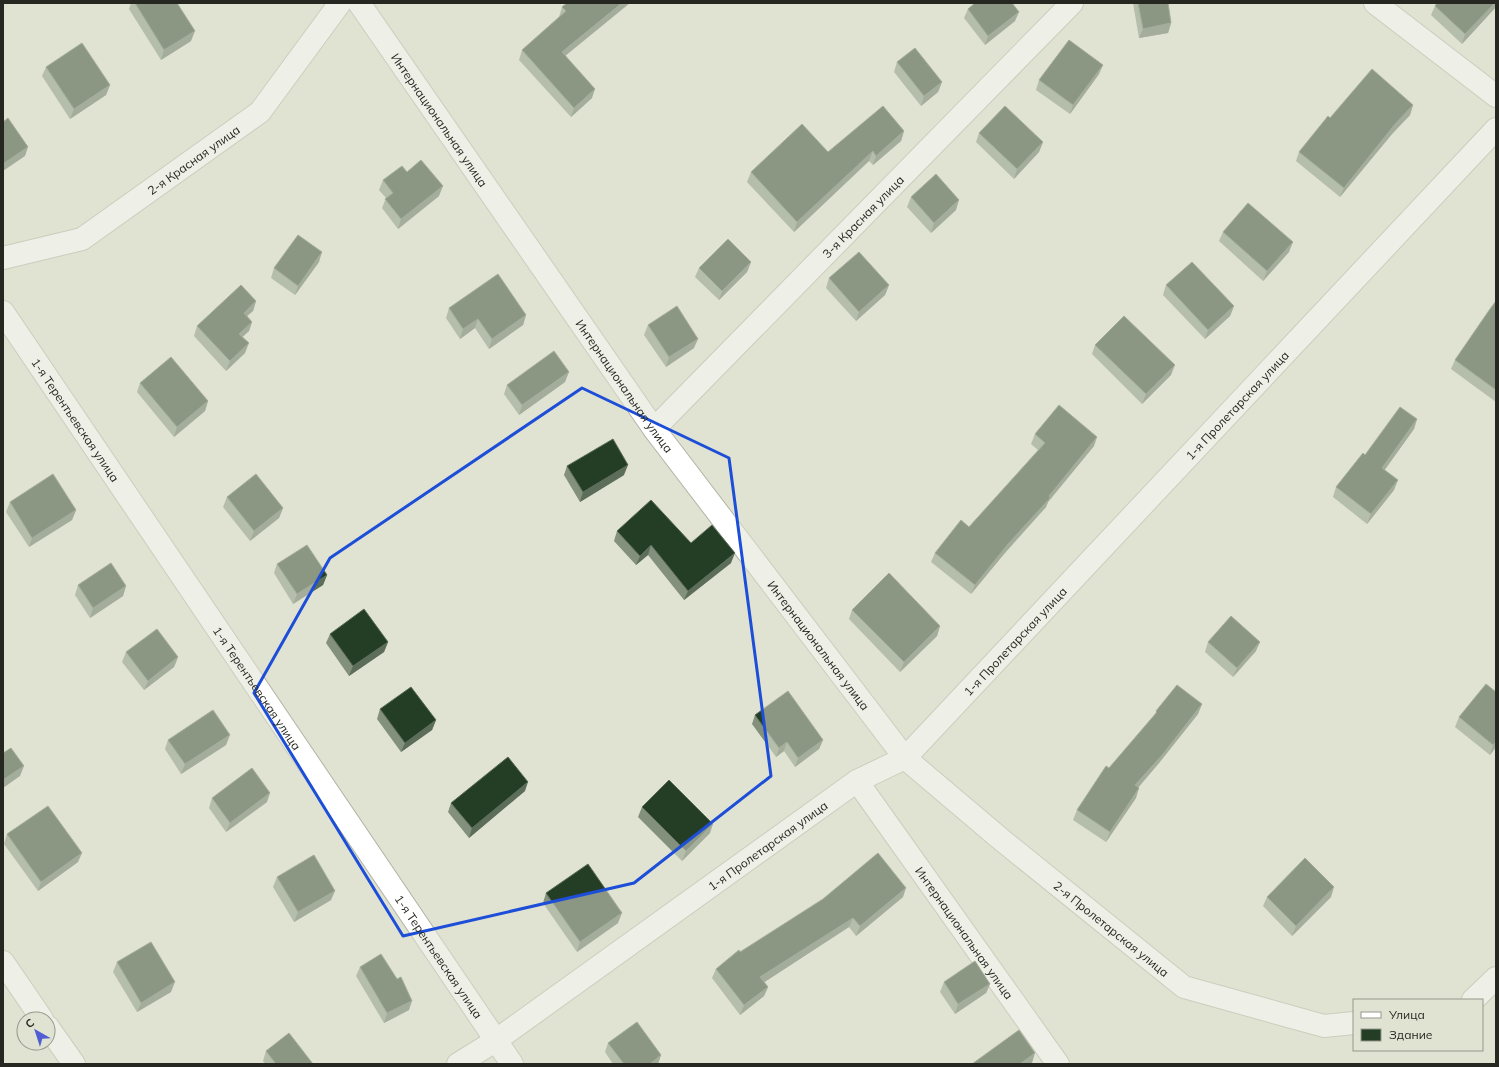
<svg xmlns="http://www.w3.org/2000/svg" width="1499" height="1067" font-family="Mulish,sans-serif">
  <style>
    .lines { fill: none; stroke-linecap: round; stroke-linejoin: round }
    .minor-casing { stroke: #b3b4a6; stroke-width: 24 }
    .minor { stroke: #fff; stroke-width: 22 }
    .wall { fill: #82907c }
    .shaded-wall { fill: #5c6e59 }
    .building { fill: #243d25; stroke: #5c6e59 }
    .marked { fill: none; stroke: #1d4ed8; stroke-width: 3; stroke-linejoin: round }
    .labels { text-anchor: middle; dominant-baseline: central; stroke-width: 4; stroke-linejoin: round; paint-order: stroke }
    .street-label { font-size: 12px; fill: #262721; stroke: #e0e2d2 }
  </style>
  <rect width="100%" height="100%" fill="#e0e2d2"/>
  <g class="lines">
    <defs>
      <g id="minor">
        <path id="s1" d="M359 3 654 429 905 758 1003 841 1184 987 1324 1026 1354 1023"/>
        <polyline points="1375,3 1496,96"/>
        <path id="s2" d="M3 258 82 239 260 112 340 3"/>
        <path id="s3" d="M3 312 512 1064"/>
        <path id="s4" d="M654 429 1072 3"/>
        <path id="s5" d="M857 781 1058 1064"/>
        <polyline points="3,962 42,1019"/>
        <polyline points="1473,1000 1496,978"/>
        <polyline points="48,1027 74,1064"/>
        <path id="s6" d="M458 1064 495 1041 857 781 905 758 1496 129"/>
      </g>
    </defs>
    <use href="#minor" class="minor-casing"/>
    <use href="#minor" class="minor"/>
  </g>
  <g class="wall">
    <polygon points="131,3 177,3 191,41 161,60 129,9"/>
    <polygon points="567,3 566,56 592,98 571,117 519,60 522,50 559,17 562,7"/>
    <polygon points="1133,3 1168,3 1171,23 1168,33 1139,38"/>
    <polygon points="1496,3 1496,7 1462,44 1431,15 1435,6"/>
    <polygon points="968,9 1015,21 985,45 964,18"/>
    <polygon points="897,62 942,82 938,92 921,106 894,72"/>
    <polygon points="46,67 110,85 106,95 70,119 42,76"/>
    <polygon points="1099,74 1070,114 1036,90 1039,80"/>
    <polygon points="1413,105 1410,115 1392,134 1340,197 1296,161 1299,152 1330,118"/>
    <polygon points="904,131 901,141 873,165 869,161 794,232 747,182 751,172 828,152"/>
    <polygon points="979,133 1043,142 1039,152 1014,179 976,142"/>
    <polygon points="407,172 439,196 398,229 382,208 386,198 379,190 383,180"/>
    <polygon points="911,197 956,210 931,233 907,207"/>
    <polygon points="1223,232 1289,252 1263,281 1219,241"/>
    <polygon points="319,262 295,295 271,278 274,268"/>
    <polygon points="751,262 747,272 719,300 695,277 699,268"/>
    <polygon points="829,278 889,285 885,295 856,321 826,288"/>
    <polygon points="1166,285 1234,306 1230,316 1205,339 1163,295"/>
    <polygon points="256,301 253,311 247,316 252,322 249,331 242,337 245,353 226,371 194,336 197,326"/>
    <polygon points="1496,301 1496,402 1451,369 1455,360 1488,312 1490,309"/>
    <polygon points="449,308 526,315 523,325 489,349 475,328 460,339 446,318"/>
    <polygon points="648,325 694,348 666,367 644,335"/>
    <polygon points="1095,345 1171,375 1142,404 1092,354"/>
    <polygon points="565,382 519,415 504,394 507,385"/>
    <polygon points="140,383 208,401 205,411 174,437 137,392"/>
    <polygon points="1417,419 1414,429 1384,470 1394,490 1367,524 1333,497 1336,487"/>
    <polygon points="1035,434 1094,446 1048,502 1046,507 1004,554 971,594 931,562 935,553 969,527 1038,450 1031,444"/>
    <polygon points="567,466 624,475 580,502 564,475"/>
    <polygon points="227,497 283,508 279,518 250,541 223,507"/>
    <polygon points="10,502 76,510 72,520 29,547 6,512"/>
    <polygon points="617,531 691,543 731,563 684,600 648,555 636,565 614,541"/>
    <polygon points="277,564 327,575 323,585 293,604 274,573"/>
    <polygon points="78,585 126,586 123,596 90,618 75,595"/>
    <polygon points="852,610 940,626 937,636 900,672 849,619"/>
    <polygon points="330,634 388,642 384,652 349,676 326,643"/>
    <polygon points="1208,642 1256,651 1233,677 1205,652"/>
    <polygon points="126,652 178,657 174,667 144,690 122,662"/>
    <polygon points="1496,692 1496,747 1490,755 1455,727 1459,717"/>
    <polygon points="1202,704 1198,714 1159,763 1138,787 1136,798 1106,842 1073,820 1077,810 1109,768 1155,715 1156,711"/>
    <polygon points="380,709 436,720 432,730 401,752 377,719"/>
    <polygon points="755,715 823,740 819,749 795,767 784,751 776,757 752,724"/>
    <polygon points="168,740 226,745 181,774 165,749"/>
    <polygon points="525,791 469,838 448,812 451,803"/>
    <polygon points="212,798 267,802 226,832 209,808"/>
    <polygon points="642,807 710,833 682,861 638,817"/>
    <polygon points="7,834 78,862 38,891 4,844"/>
    <polygon points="277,877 331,900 294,922 273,887"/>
    <polygon points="546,893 618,923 577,952 543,903"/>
    <polygon points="903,897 856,936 849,927 764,982 768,987 764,996 740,1015 712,978 716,969"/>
    <polygon points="1267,897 1331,897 1292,936 1263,906"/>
    <polygon points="117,962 171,992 137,1012 113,972"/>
    <polygon points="360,967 409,1010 384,1023 356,976"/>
    <polygon points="944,982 990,984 986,993 955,1014 940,992"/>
    <polygon points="608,1043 661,1055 658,1064 613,1064 605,1052"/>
    <polygon points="266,1051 313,1064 265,1064 263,1061"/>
  </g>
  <g class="shaded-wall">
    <polygon points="622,3 630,3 559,61 562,52"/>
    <polygon points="1495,3 1496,3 1496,7 1462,44 1465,34"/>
    <polygon points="1019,12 1015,21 985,45 988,36"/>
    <polygon points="1171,23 1168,33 1139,38 1143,29"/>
    <polygon points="195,31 191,41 161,60 164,50"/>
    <polygon points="1103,65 1099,74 1070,114 1073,105"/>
    <polygon points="942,82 938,92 921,106 924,96"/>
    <polygon points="110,85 106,95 70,119 74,109"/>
    <polygon points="595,89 592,98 571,117 574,108"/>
    <polygon points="1413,105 1410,115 1392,134 1340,197 1344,188 1395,124"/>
    <polygon points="904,131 901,141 873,165 876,156"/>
    <polygon points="1043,142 1039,152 1014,179 1017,169"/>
    <polygon points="28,147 25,156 3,171 3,164"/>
    <polygon points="873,151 869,161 794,232 797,222"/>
    <polygon points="443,186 439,196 398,229 401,219"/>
    <polygon points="959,200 956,210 931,233 934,223"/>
    <polygon points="1293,242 1289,252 1263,281 1267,271"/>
    <polygon points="322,252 319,262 295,295 298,286"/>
    <polygon points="751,262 747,272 719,300 722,291"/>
    <polygon points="889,285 885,295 856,321 859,312"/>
    <polygon points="256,301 253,311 240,322 244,313"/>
    <polygon points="1234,306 1230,316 1205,339 1208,330"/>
    <polygon points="526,315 523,325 489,349 492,339"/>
    <polygon points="478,319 475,328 460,339 463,329"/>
    <polygon points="252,322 249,331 236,343 239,334"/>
    <polygon points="698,339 694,348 666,367 669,357"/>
    <polygon points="249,343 245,353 226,371 230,361"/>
    <polygon points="1175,365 1171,375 1142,404 1146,394"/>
    <polygon points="569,372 565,382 519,415 522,405"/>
    <polygon points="208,401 205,411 174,437 177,427"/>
    <polygon points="1417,419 1414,429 1379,478 1382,468"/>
    <polygon points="1097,437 1094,446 1048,502 1046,507 1004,554 971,594 975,585 1008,544 1049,496"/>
    <polygon points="628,465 624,475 580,502 583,492"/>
    <polygon points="1398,480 1394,490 1367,524 1371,514"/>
    <polygon points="283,508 279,518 250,541 254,531"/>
    <polygon points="76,510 72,520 29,547 32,538"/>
    <polygon points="651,545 648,555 636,565 640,556"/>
    <polygon points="735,553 731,563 684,600 688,591"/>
    <polygon points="327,575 323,585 293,604 297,594"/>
    <polygon points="126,586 123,596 90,618 93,608"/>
    <polygon points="940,626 937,636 900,672 904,662"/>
    <polygon points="388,642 384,652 349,676 353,666"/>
    <polygon points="1260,642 1256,651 1233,677 1237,668"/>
    <polygon points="178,657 174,667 144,690 148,681"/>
    <polygon points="1202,704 1198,714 1159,763 1132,795 1135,785"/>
    <polygon points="436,720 432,730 401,752 405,743"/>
    <polygon points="230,735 226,745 181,774 185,764"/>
    <polygon points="823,740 819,749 795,767 798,758"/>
    <polygon points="787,742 784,751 776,757 779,748"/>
    <polygon points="1496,742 1496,747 1490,755 1493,745"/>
    <polygon points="24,766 20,776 3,788 3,780"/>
    <polygon points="528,782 525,791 469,838 472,828"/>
    <polygon points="1139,788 1136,798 1106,842 1110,832"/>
    <polygon points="270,793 267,802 226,832 230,823"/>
    <polygon points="713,824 710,833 682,861 686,851"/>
    <polygon points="82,853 78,862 38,891 41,882"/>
    <polygon points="1334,887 1331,897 1292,936 1296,926"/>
    <polygon points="906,888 903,897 856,936 860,926"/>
    <polygon points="335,891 331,900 294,922 298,912"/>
    <polygon points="622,913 618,923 577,952 580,942"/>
    <polygon points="853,918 849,927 757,987 760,977"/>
    <polygon points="175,982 171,992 137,1012 141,1003"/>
    <polygon points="990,984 986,993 955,1014 958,1004"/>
    <polygon points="768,987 764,996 740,1015 744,1005"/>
    <polygon points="412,1001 409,1010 384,1023 387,1013"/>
    <polygon points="1035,1053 1032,1063 1030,1064 1020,1064"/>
    <polygon points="661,1055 658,1064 650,1064"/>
  </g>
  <g class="building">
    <polygon points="135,3 177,3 195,31 164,50"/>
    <polygon points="567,3 622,3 562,52 595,89 574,108 522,50 566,11 562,7"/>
    <polygon points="975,3 1012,3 1019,12 988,36 968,9"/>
    <polygon points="1138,3 1168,3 1171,23 1143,29"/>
    <polygon points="1437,3 1495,3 1465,34 1435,6"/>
    <polygon points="1069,40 1103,65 1073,105 1039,80"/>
    <polygon points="82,43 110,85 74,109 46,67"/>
    <polygon points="915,48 942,82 924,96 897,62"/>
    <polygon points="1372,69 1413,105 1395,124 1344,188 1299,152 1328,116 1330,118"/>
    <polygon points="883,106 904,131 876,156 873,151 797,222 751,172 802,124 828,152"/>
    <polygon points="1005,106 1043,142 1017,169 979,133"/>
    <polygon points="8,118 28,147 3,164 3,122"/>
    <polygon points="421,160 443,186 401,219 385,199 393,193 383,180 402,166 407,172"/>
    <polygon points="936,174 959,200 934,223 911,197"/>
    <polygon points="1248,203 1293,242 1267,271 1223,232"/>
    <polygon points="298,235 322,252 298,286 274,268"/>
    <polygon points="728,239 751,262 722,291 699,268"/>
    <polygon points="859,252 889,285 859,312 829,278"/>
    <polygon points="1192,262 1234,306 1208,330 1166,285"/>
    <polygon points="498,274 526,315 492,339 478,319 463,329 449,308"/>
    <polygon points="241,285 256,301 244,313 252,322 239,334 249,343 230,361 197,326"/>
    <polygon points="1496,301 1496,390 1455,360 1490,309"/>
    <polygon points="677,306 698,339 669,357 648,325"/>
    <polygon points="1124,316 1175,365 1146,394 1095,345"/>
    <polygon points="554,351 569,372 522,405 507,385"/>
    <polygon points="171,357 208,401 177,427 140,383"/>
    <polygon points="1059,405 1097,437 1049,496 1050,498 1008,544 975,585 935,553 961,520 969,527 1045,443 1035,434"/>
    <polygon points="1400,407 1417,419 1382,468 1398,480 1371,514 1336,487 1363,453 1365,455"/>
    <polygon points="613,439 628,465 583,492 567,466"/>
    <polygon points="53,474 76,510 32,538 10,502"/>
    <polygon points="256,474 283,508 254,531 227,497"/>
    <polygon points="651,500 691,543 712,525 735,553 688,591 651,545 640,556 617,531"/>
    <polygon points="307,545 327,575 297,594 277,564"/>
    <polygon points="111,563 126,586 93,608 78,585"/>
    <polygon points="889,573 940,626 904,662 852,610"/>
    <polygon points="364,609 388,642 353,666 330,634"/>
    <polygon points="1231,616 1260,642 1237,668 1208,642"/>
    <polygon points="157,629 178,657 148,681 126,652"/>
    <polygon points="1486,684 1496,692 1496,742 1493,745 1459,717"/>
    <polygon points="1177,685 1202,704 1163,754 1135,785 1139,788 1110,832 1077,810 1106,766 1109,768 1157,712 1156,711"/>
    <polygon points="411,687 436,720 405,743 380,709"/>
    <polygon points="788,691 823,740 798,758 787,742 779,748 755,715"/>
    <polygon points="213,710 230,735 185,764 168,740"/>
    <polygon points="11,748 24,766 3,780 3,753"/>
    <polygon points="508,757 528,782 472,828 451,803"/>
    <polygon points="252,768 270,793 230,823 212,798"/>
    <polygon points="669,780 713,824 686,851 642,807"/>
    <polygon points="48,806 82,853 41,882 7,834"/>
    <polygon points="878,853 906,888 860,926 853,918 760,977 768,987 744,1005 716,969 739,950 740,952 823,899"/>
    <polygon points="314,855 335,891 298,912 277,877"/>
    <polygon points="1305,858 1334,887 1296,926 1267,897"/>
    <polygon points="588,864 622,913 580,942 546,893"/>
    <polygon points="151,942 175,982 141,1003 117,962"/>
    <polygon points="381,954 397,979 401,977 412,1001 387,1013 360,967"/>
    <polygon points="975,961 990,984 958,1004 944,982"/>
    <polygon points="637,1022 661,1055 650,1064 624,1064 608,1043"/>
    <polygon points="1019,1030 1035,1053 1020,1064 972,1064"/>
    <polygon points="289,1033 313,1064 276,1064 266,1051"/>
  </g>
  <path d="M0 0H1499V1067H0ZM582 388 729 458 771 776 634 883 403 936 254 693 330 558Z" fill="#e0e2d2" fill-opacity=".55" fill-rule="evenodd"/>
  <path class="marked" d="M582 388 729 458 771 776 634 883 403 936 254 693 330 558Z"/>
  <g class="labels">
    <g class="street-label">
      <text stroke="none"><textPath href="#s1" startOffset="142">Интернациональная улица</textPath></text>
      <text stroke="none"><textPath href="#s2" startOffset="218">2-я Красная улица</textPath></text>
      <text stroke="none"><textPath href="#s4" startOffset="298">3-я Красная улица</textPath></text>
      <text stroke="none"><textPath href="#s1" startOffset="466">Интернациональная улица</textPath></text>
      <text stroke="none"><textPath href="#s6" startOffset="1027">1-я Пролетарская улица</textPath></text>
      <text stroke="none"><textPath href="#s3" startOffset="130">1-я Терентьевская улица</textPath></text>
      <text stroke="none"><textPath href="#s6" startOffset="703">1-я Пролетарская улица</textPath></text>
      <text stroke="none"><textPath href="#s1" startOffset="790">Интернациональная улица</textPath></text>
      <text stroke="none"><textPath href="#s3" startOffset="454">1-я Терентьевская улица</textPath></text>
      <text stroke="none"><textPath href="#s6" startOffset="379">1-я Пролетарская улица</textPath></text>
      <text stroke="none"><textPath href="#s1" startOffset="1200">2-я Пролетарская улица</textPath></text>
      <text stroke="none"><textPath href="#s5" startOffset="186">Интернациональная улица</textPath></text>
      <text stroke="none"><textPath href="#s3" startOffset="778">1-я Терентьевская улица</textPath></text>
    </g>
  </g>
  <rect width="1499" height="1067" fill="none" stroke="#262721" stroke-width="8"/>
  <rect x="1353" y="999" width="130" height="52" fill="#e0e2d2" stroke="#96978b"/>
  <rect x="1361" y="1012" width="20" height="6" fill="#ffffff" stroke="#96978b"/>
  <text x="1389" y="1019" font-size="12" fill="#262721">Улица</text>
  <rect x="1361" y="1029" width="20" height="12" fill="#243d25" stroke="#96978b"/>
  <text x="1389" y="1039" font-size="12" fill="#262721">Здание</text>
  <g transform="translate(36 1031) rotate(321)"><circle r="19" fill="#e0e2d2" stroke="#96978b"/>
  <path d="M0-3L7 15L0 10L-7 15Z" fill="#4f5ed3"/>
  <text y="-6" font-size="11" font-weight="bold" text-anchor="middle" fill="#262721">С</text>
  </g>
</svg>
